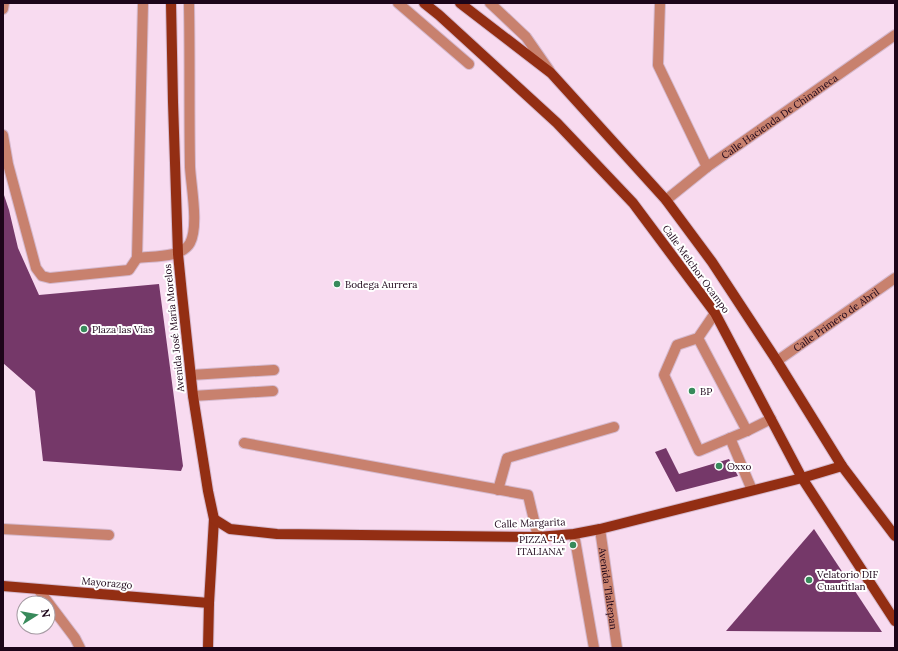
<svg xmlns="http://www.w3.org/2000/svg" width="898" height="651" font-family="Lora,serif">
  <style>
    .building { fill: #753869 }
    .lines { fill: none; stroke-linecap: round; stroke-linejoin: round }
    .minor-casing { stroke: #d5b9ce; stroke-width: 12 }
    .major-casing { stroke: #d5b9ce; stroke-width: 12 }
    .minor { stroke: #c8816e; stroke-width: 10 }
    .major { stroke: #932e13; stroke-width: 10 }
    .poi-dot { fill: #388a5b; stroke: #fff; stroke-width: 1.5 }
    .labels { text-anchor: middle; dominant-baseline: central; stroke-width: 4; stroke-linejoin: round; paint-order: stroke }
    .street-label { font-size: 10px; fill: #1d0519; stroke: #fff }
    .poi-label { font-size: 10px; fill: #1d0519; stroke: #fff; text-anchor: start }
  </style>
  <rect width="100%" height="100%" fill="#f8dbf0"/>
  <g class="building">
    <polygon points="3,192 9,210 18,248 39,295 159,284 183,466 181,471 43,461 35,391 3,363"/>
    <polygon points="666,448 679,474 729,459 738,476 676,492 655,452"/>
    <polygon points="814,529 882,632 726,631"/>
  </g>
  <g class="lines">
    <defs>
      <g id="minor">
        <polyline points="398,3 469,64"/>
        <polyline points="490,3 526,37 549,70"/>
        <polyline points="660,3 658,65 707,167"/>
        <polyline points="3,9 4,3"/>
        <polyline points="3,135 8,164 36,268 42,276 50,278 129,270 137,258 143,3"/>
        <path id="s1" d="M666 200 707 167 895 35"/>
        <path d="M137 258C153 256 182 258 190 243 199 226 191 186 190 167 189 112 190 58 189 3"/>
        <polyline points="698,338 677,345 664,375 699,451 747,431 698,338 715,313"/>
        <path id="s2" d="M777 361 895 278"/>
        <polyline points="191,375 274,370"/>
        <polyline points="193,396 273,391"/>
        <polyline points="747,431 771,419"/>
        <polyline points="730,438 752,490"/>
        <polyline points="244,443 528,495 538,537"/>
        <polyline points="498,490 507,458 614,427"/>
        <polyline points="3,529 109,535"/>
        <path id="s3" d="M600 529 617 648"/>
        <polyline points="574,534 594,648"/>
        <polyline points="38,589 75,638 80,648"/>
      </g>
      <g id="major">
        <polyline points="171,3 173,102 178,254 182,294 193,396 208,491 214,519 209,603 208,648"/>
        <polyline points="424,3 439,15 557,123 633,203 715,313 802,478 895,621"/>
        <polyline points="460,3 551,73 666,200 712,262 777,361 842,466 895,536"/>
        <polyline points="214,519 230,529 277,534 538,537 574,534 600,529 802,478 842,466"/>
        <polyline points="3,586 209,603"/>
      </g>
    </defs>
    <use href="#minor" class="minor-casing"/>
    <use href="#major" class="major-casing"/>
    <use href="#minor" class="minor"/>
    <use href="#major" class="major"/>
  </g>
  <g class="poi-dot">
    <circle cx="337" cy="284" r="4"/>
    <circle cx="84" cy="329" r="4"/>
    <circle cx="692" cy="391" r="4"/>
    <circle cx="719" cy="466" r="4"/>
    <circle cx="573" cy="545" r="4"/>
    <circle cx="809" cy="580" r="4"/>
  </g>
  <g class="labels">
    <g class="street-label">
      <text stroke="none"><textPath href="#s1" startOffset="141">Calle Hacienda De Chinameca</textPath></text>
      <text transform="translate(696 269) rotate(54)">Calle Melchor Ocampo</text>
      <text stroke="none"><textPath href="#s2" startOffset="72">Calle Primero de Abril</textPath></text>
      <text transform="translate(174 328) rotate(-96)">Avenida José María Morelos</text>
      <text transform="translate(530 523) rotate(-2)">Calle Margarita</text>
      <text transform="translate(107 583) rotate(5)">Mayorazgo</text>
      <text stroke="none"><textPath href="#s3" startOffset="60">Avenida Tlaltepan</textPath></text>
    </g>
    <g class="poi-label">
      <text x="345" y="284">Bodega Aurrera</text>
      <text x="92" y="329">Plaza las Vias</text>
      <text x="700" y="391">BP</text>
      <text x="727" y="466">Oxxo</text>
      <text x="565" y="539" text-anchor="end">PIZZA "LA<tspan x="565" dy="12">ITALIANA"</tspan></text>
      <text x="817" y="574">Velatorio DIF<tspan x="817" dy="12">Cuautitlan</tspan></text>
    </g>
  </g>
  <rect width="898" height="651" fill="none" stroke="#1d0519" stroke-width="8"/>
  <g transform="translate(36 615) rotate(79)"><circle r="19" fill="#ffffff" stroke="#a59ba3"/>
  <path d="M0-3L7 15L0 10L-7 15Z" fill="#388a5b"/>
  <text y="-6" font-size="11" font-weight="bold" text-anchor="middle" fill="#1d0519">N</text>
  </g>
</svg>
